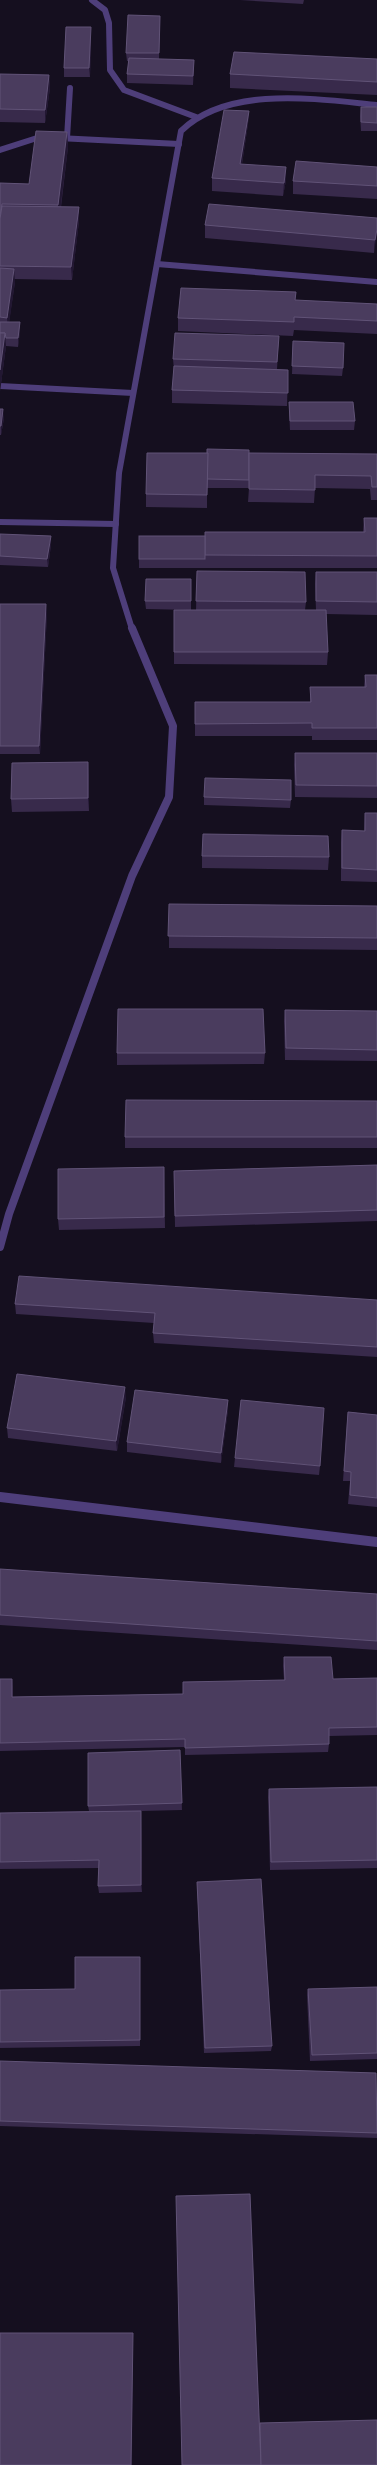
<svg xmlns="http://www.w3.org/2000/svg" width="377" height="2465" font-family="'Archivo Narrow',sans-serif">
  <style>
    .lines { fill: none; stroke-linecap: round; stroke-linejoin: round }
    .service { stroke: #4e3e7a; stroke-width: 6 }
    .minor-far2 { stroke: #4e3e7a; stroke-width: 6 }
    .minor-far1 { stroke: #4e3e7a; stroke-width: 8 }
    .minor { stroke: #4e3e7a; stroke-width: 10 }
    .wall { fill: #382a4b }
    .shaded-wall { fill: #221732 }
    .building { fill: #4a3c5e; stroke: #615377 }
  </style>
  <rect width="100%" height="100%" fill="#150f1f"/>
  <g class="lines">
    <g class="service">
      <polyline points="58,138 179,144"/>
      <polyline points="67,138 70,88"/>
      <polyline points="0,150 37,138 44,138"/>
      <polyline points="0,386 133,393"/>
      <polyline points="0,522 116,524"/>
    </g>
    <g class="minor-far2">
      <polyline points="92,0 105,10 109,23 110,70 124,90 196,117"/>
      <polyline points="157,264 377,282"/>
      <path d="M132 629 113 568 119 473 181 131C228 85 317 99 377 105"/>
    </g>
    <polyline class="minor-far1" points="0,1247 9,1214 132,876 169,797 173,726 132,628"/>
    <polyline class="minor" points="0,1497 377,1542"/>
  </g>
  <g class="wall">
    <polygon points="240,0 304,0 303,4"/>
    <polygon points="160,16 159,59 194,60 193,85 127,83 127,74 129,61 127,61 126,53"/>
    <polygon points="91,36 90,77 64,77 64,68"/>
    <polygon points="377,59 377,95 230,88 230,74"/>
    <polygon points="0,74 49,75 50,88 45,123 0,122"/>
    <polygon points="361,107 377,107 377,131 361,131 360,116"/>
    <polygon points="249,111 248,124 242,164 286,180 283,196 212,191 212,178"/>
    <polygon points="67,132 68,147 61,207 79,207 79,221 72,280 14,279 15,282 9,322 20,322 20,331 18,347 6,346 0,391 0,183 29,184"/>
    <polygon points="377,167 377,199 293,194 293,181"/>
    <polygon points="377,218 374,253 205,238 205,225"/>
    <polygon points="296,292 295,301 377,304 377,334 294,330 293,336 178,331 178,318"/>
    <polygon points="279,336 277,369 288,370 287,406 172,403 172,390 174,370 173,359"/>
    <polygon points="293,341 343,368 342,376 292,374"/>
    <polygon points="289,402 355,421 354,430 290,430 289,411"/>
    <polygon points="0,409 4,418 1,435 0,435"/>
    <polygon points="207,453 249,453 377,454 377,500 371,500 370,489 315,488 314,503 248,502 249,488 207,488 207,508 146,507 146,494"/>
    <polygon points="364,518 377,518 377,568 139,568 139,559 205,536 363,532"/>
    <polygon points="0,534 51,545 48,567 0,565"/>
    <polygon points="197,571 306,602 305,610 316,610 315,584 316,572 377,572 377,615 326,614 328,652 327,665 174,664 174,610 196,610"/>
    <polygon points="191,579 191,610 146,609 145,601"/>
    <polygon points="0,604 47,613 40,754 0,754"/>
    <polygon points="365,675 377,675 377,740 312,740 312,736 195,736 195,702 310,702 310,687 364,687"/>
    <polygon points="295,753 377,753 377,798 295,797 294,765"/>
    <polygon points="89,775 89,811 12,812 11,799"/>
    <polygon points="204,797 291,800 290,808 204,805"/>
    <polygon points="365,813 377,813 377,882 341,881 341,842 342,830 364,831"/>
    <polygon points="202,856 329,857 328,870 202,868"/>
    <polygon points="169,904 377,906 377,950 169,948"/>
    <polygon points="285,1010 377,1011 377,1061 285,1060 284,1021"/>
    <polygon points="117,1053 265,1053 264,1064 117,1065"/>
    <polygon points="377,1101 377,1148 125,1148 125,1137"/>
    <polygon points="377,1165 377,1221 175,1227 174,1171"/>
    <polygon points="164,1167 165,1228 59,1230 58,1219"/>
    <polygon points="377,1300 377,1357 154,1343 153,1333 154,1323 16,1314 15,1304"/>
    <polygon points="126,1397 117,1451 8,1438 7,1428"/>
    <polygon points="228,1410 221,1463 127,1452 127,1442"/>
    <polygon points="348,1412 377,1415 377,1507 348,1504 350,1481 343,1481 347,1422"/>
    <polygon points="235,1458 320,1466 319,1475 234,1467"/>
    <polygon points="0,1569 377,1594 377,1650 0,1625"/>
    <polygon points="284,1657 333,1679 377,1678 377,1735 329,1736 329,1744 328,1752 185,1755 185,1747 0,1751 0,1679 13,1687 13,1697 183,1694 284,1680 283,1666"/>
    <polygon points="180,1750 182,1810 141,1811 142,1892 99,1893 98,1886 99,1868 0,1869 0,1813 89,1811 88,1806"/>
    <polygon points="377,1787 377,1868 270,1870 268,1797 269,1789"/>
    <polygon points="197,1882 272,2046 271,2051 204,2053"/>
    <polygon points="140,1957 140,2046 0,2048 0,1990 75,1989"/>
    <polygon points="377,1987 377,2059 310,2061 307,1995 308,1989"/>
    <polygon points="0,2061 376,2098 377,2097 377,2138 0,2126"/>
  </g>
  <g class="shaded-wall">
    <polygon points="91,27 91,36 90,77 89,68"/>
    <polygon points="194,60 194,69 193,85 193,76"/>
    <polygon points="49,75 50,88 45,123 45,110"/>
    <polygon points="249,111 248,124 240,177 240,164"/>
    <polygon points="67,132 68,147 59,220 58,205"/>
    <polygon points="286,167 286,180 283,196 284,183"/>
    <polygon points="79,207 79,221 72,280 71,267"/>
    <polygon points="377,229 377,235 374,253 375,240"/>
    <polygon points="14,269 15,282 8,331 7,318"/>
    <polygon points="20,322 20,331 18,347 18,338"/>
    <polygon points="5,333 6,346 0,392 0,370"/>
    <polygon points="3,409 4,418 1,435 1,426"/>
    <polygon points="51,536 51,545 48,567 47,559"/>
    <polygon points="46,604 47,613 40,754 39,746"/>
    <polygon points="88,762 89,775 89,811 88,798"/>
    <polygon points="125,1387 126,1397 117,1451 116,1441"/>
    <polygon points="228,1400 228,1410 221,1463 221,1453"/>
    <polygon points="12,1679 13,1687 13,1705 12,1697"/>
    <polygon points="141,1811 141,1819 142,1892 141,1885"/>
    <polygon points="133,2333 133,2336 132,2465 131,2465"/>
  </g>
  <g class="building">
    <polygon points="128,15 160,16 159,53 126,53"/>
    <polygon points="66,27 91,27 89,68 64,68"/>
    <polygon points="234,52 377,59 377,82 230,74"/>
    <polygon points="129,58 194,60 193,76 127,74"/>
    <polygon points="0,74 49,75 45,110 0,109"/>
    <polygon points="361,107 377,107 377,123 361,122"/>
    <polygon points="224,110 249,111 240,164 286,167 284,183 212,178"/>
    <polygon points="36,131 67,132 58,205 2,204 0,216 0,183 29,184"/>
    <polygon points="296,161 377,167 377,186 293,181"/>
    <polygon points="209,204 377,218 377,229 375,240 205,225"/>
    <polygon points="2,206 79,207 71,267 0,266 0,219"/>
    <polygon points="0,268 14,269 7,318 0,317"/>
    <polygon points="181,288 296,292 295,300 377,304 377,321 294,317 294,322 178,318"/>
    <polygon points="0,322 20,322 18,338 6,338 5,333 0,333"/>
    <polygon points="0,333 5,333 0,370"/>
    <polygon points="175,333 279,336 277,362 173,359"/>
    <polygon points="293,341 344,343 343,368 292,366"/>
    <polygon points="174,366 288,370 288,393 172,390"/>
    <polygon points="289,402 353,402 355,421 290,421"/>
    <polygon points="0,409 3,409 1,426 0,426"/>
    <polygon points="207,449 249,450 249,480 207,479"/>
    <polygon points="147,453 208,453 207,495 146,494"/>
    <polygon points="249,453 377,454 377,487 372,487 371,476 315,475 315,490 249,489"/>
    <polygon points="364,518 377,518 377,556 205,555 205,532 365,532"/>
    <polygon points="0,534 51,536 47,559 0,556"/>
    <rect x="139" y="536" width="66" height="23"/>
    <polygon points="197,571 305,572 306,602 196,601"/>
    <polygon points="316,572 377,572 377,602 316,601"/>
    <polygon points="146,579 191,579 191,601 145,601"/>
    <polygon points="0,604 46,604 39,746 0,746"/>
    <polygon points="174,610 326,610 328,652 174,652"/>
    <polygon points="365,675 377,675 377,728 312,728 312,723 195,724 195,702 311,702 310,687 366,687"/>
    <polygon points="295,753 377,753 377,786 296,785"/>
    <polygon points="88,762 88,798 11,799 12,763"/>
    <polygon points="205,778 291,780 291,800 204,797"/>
    <polygon points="365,813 377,813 377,870 342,868 342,830 365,831"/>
    <polygon points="203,834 328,836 329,857 202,856"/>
    <polygon points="169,904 377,906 377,938 168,936"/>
    <polygon points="118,1009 263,1009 265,1053 117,1053"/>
    <polygon points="285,1010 377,1011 377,1050 286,1048"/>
    <polygon points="126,1100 377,1101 377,1137 125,1137"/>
    <polygon points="377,1165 377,1210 175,1216 174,1171"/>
    <polygon points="164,1167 164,1217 58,1219 58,1169"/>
    <polygon points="19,1276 377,1300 377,1347 153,1333 155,1313 15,1304"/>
    <polygon points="17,1374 125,1387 116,1441 7,1428"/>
    <polygon points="135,1390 228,1400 221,1453 127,1442"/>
    <polygon points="241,1400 324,1408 320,1466 235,1458"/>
    <polygon points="348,1412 377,1415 377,1498 350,1495 351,1472 344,1471"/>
    <polygon points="0,1569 377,1594 377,1641 0,1615"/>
    <polygon points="284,1657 331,1657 333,1679 377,1678 377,1727 329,1728 329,1744 185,1748 185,1739 0,1743 0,1679 12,1679 12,1697 183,1694 183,1682 285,1680"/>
    <polygon points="180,1750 182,1803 88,1806 88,1753"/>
    <polygon points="377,1787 377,1860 271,1862 269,1789"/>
    <polygon points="141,1811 141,1885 98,1886 99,1860 0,1862 0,1813"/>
    <polygon points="261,1879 272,2046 205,2048 197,1882"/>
    <polygon points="75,1957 140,1957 140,2040 0,2042 0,1990 75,1989"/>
    <polygon points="377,1987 377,2053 312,2055 308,1989"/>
    <polygon points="0,2061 376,2073 377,2133 0,2121"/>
    <polygon points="250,2194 261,2465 182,2465 176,2196"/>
    <polygon points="0,2333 133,2333 131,2465 0,2465"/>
    <polygon points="377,2420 377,2465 261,2465 260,2423"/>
  </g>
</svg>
